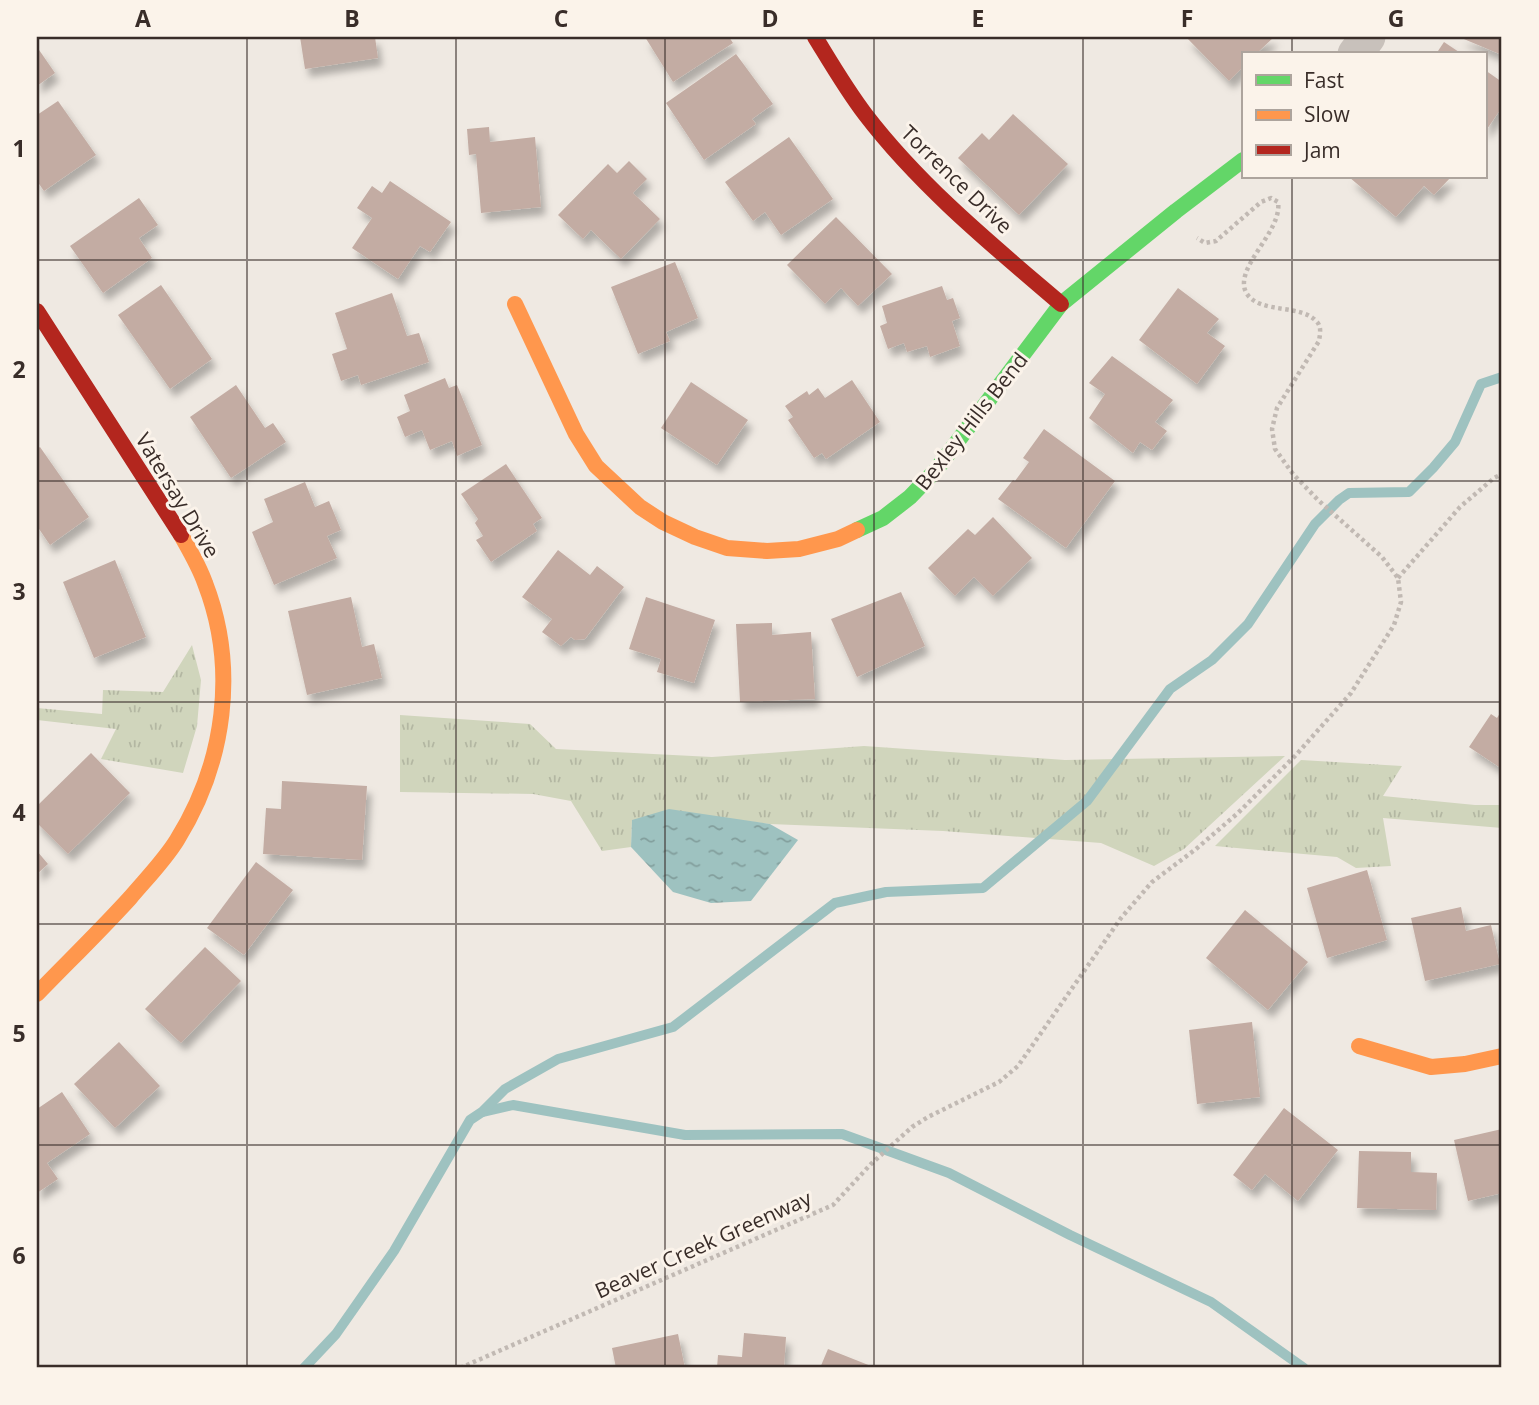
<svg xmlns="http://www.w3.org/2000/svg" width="1539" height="1405" font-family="'Open Sans',sans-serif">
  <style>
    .grass { fill: url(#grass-tufts) }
    .water { fill: url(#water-ripples) }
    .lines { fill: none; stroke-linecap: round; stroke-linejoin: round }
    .stream { stroke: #9ec2c0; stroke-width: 10 }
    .building { fill: #c3aca3; filter: url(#shadow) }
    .path { stroke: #c1b9b3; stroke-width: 4.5; stroke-dasharray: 3.5 3.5; stroke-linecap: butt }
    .street { stroke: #c8c1bb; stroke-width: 35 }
    .fast { stroke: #63d668; stroke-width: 16 }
    .slow { stroke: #ff974d; stroke-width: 16 }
    .jam { stroke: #b3261e; stroke-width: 16 }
    .grid { fill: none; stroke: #392d29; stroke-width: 2; stroke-opacity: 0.55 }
    .labels { text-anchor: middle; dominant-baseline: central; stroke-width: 6; stroke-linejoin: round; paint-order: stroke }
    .street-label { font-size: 21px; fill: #392d29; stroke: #fbf3ea }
    .neatline { fill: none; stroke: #392d29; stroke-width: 2.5 }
    .grid-label { font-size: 23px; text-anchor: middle; font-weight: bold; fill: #392d29 }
  </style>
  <defs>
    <pattern id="grass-tufts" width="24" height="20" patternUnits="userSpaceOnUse" patternTransform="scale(1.75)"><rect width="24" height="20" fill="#d0d5bc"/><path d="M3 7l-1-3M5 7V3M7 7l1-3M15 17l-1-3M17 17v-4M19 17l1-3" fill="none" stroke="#b3b7a2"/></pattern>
    <pattern id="water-ripples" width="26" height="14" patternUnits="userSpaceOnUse" patternTransform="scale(1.75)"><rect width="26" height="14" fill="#9ec2c0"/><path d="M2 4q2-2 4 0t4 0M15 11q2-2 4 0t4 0" fill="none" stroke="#829e9c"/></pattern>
    <filter id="shadow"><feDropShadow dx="4.5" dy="8" stdDeviation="3.5" flood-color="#0004"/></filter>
  </defs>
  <rect width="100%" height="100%" fill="#efe9e2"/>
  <g class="grass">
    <polygon points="192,645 201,680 197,726 183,773 101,759 116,729 37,720 37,708 102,714 103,690 163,692"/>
    <polygon points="400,715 530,724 556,749 712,757 864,746 1065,760 1285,756 1184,849 1154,866 1101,843 943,831 770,824 729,819 632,820 631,847 602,851 571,801 533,794 400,792"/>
    <polygon points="1301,760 1402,766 1383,796 1475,805 1502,805 1502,828 1383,818 1391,866 1356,868 1337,857 1215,846"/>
  </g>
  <polygon class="water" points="669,809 770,824 798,840 751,901 711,903 673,892 631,847 632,820"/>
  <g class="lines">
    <g class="stream">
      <polyline points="483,1112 513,1105 685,1135 842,1134 949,1173 1070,1235 1211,1302 1304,1368"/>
      <polyline points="304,1368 336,1334 394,1251 470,1120 482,1112 505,1089 558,1059 673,1027 835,903 886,892 983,888 1087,801 1170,689 1212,660 1248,624 1315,524 1339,500 1349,493 1409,492 1433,468 1455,442 1481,384 1502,377"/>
    </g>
  </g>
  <g class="building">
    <polygon points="300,37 375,37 378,58 305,69"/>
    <polygon points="645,37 729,37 733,43 673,82"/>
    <polygon points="1186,37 1274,37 1256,54 1243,54 1243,67 1229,81"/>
    <polygon points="1459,37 1502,37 1502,55"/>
    <polygon points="1444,42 1462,54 1436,54"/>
    <polygon points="37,47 55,73 37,86"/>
    <polygon points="736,54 773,104 752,119 756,124 704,160 666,103"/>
    <polygon points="1485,70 1502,82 1502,107 1485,132"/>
    <polygon points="58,101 96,155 44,191 37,181 37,115"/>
    <polygon points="1013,114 1068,164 1019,215 958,158 982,133 989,140"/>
    <polygon points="489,127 490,142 535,137 541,207 481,213 476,154 469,155 467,129"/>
    <polygon points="789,137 833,199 781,235 765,212 753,221 725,182"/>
    <polygon points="629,161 647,179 633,193 660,219 621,259 591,230 583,239 558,215 608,164 617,173"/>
    <polygon points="1349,177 1451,177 1434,195 1424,186 1396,217"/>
    <polygon points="390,181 451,222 430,252 420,246 398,279 352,248 372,218 357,208 372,186 382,193"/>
    <polygon points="139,198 158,225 139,238 152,258 103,293 70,246"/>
    <polygon points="836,217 892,274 858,306 841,288 825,304 787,265"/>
    <polygon points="675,262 698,318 666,332 670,341 638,354 611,287"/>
    <polygon points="161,285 212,359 170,389 118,315"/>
    <polygon points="942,286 947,300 953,298 960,318 952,321 960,346 930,357 927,346 907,352 904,343 888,349 880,326 887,323 882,306"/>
    <polygon points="1178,288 1219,319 1207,333 1225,346 1197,384 1139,340"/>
    <polygon points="392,293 407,336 419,333 429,362 361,385 358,375 341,381 332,354 347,349 335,313"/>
    <polygon points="1112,356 1173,400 1155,422 1167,431 1152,450 1140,442 1133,453 1089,418 1105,394 1089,383"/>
    <polygon points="445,378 449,388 457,385 482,445 457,456 452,441 430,450 422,430 405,437 397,417 410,411 404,395"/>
    <polygon points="852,380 880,422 826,459 822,453 814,458 788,420 793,417 785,406 807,391 809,395 818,388 825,398"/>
    <polygon points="691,382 748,420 717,465 661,428"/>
    <polygon points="236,385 265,428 273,423 286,442 231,478 190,417"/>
    <polygon points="1044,429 1115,481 1066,548 998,499 1013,480 1015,481 1029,462 1023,458"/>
    <polygon points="40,447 89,517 50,545 37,526 37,449"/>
    <polygon points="506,464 542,518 533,524 537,531 491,562 476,540 483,536 475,523 478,519 461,494"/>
    <polygon points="305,482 315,507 329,501 341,530 327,536 337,558 274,585 252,532 273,522 264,499"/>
    <polygon points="993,517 1032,558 993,596 974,577 955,596 928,568 968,529 975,535"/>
    <polygon points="558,550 590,575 597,566 624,587 585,639 575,640 571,637 561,646 542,632 552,619 522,597"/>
    <polygon points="115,560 146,637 94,658 63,582"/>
    <polygon points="901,592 925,646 857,677 831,619"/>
    <polygon points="351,597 362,647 374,644 382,678 307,695 288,611"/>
    <polygon points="646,597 715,620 694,683 657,672 661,659 629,649"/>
    <polygon points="772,623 772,635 811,632 815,699 740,702 736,624"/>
    <polygon points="1502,710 1502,769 1469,747 1491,714 1497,718"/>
    <polygon points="91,753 130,793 68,854 37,823 37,806"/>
    <polygon points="282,781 367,786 362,860 263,854 266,808 281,809"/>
    <polygon points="37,851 48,864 37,874"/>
    <polygon points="256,862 293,890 244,955 207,928"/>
    <polygon points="1367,870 1387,940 1327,958 1307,888"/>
    <polygon points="1461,907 1466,931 1491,925 1500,964 1425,981 1411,918"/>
    <polygon points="1245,910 1308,962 1268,1010 1206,958"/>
    <polygon points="205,947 241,981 181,1043 145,1009"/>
    <polygon points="1252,1022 1260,1097 1197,1104 1189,1030"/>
    <polygon points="119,1042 160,1086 115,1128 74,1084"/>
    <polygon points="62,1092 90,1134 47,1163 58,1179 37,1193 37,1109"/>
    <polygon points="1284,1108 1338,1150 1298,1201 1265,1174 1252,1190 1233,1175"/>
    <polygon points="1502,1129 1502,1193 1468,1201 1454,1140"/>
    <polygon points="1359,1151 1411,1152 1411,1172 1437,1173 1436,1210 1357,1208"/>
    <polygon points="744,1333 786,1337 784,1368 717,1368 718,1355 742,1357"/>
    <polygon points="678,1334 685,1368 616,1368 612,1348"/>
    <polygon points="828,1349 876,1368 820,1368"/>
  </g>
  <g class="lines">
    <g class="path">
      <polyline points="1398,578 1460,507 1494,478 1502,474"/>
      <path d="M460 1368 833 1205 871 1164 912 1127 928 1117 999 1082 1018 1066 1121 918 1152 882 1196 849 1238 813 1296 755 1351 693 1394 625 1401 602 1398 578 1382 557 1318 500 1293 474 1275 449 1272 429 1277 408 1319 341C1320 334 1322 326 1316 321 1301 304 1261 314 1247 294 1231 269 1283 232 1278 202L1271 198 1261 202 1216 241 1205 243 1197 238"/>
    </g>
    <polyline class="street" points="1355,54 1368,37"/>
    <polyline class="fast" points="857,530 883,518 910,497 936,470 1061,304 1176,211 1243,160"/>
    <g class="slow">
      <polyline points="515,304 576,434 596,466 640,507 663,522 695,537 727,548 767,551 799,549 838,539 857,530"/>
      <path d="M37 994C68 962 100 931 130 898 146 879 164 861 177 840 225 763 238 668 205 583 199 566 190 551 181 535"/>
      <polyline points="1359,1046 1431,1067 1465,1064 1502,1056"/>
    </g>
    <g class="jam">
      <path d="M815 37C831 63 846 89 865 114 920 186 992 245 1061 304"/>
      <polyline points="37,311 181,535"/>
    </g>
  </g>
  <path class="grid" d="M247 37V1368M456 37V1368M665 37V1368M874 37V1368M1083 37V1368M1292 37V54M1292 177V1368M37 260H1502M37 481H1502M37 702H1502M37 924H1502M37 1145H1502"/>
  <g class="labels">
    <g class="street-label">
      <text transform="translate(957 179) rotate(44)">Torrence Drive</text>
      <text transform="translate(971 421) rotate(-52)">Bexley Hills Bend</text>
      <text transform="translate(178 495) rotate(59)">Vatersay Drive</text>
      <text transform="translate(703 1244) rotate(-24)">Beaver Creek Greenway</text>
    </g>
  </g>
  <rect width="1539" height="1405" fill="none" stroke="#fbf3ea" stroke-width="77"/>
  <rect x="1242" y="52" width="245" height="126" fill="#fbf3ea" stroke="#ada49d" stroke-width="2"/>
  <rect x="1256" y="75" width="35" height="10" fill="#63d668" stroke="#ada49d" stroke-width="2"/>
  <text x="1304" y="88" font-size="21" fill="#392d29">Fast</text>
  <rect x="1256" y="110" width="35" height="10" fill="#ff974d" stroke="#ada49d" stroke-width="2"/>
  <text x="1304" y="122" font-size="21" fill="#392d29">Slow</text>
  <rect x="1256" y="145" width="35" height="10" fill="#b3261e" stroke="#ada49d" stroke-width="2"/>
  <text x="1304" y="158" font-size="21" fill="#392d29">Jam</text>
  <rect x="38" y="38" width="1462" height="1328" class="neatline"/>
  <g class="grid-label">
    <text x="143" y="27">A</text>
    <text x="352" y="27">B</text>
    <text x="561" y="27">C</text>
    <text x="770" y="27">D</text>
    <text x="978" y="27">E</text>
    <text x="1187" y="27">F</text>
    <text x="1396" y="27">G</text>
    <text x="19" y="157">1</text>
    <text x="19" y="378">2</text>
    <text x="19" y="600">3</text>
    <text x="19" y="821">4</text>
    <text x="19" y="1042">5</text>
    <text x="19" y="1264">6</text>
  </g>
</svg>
